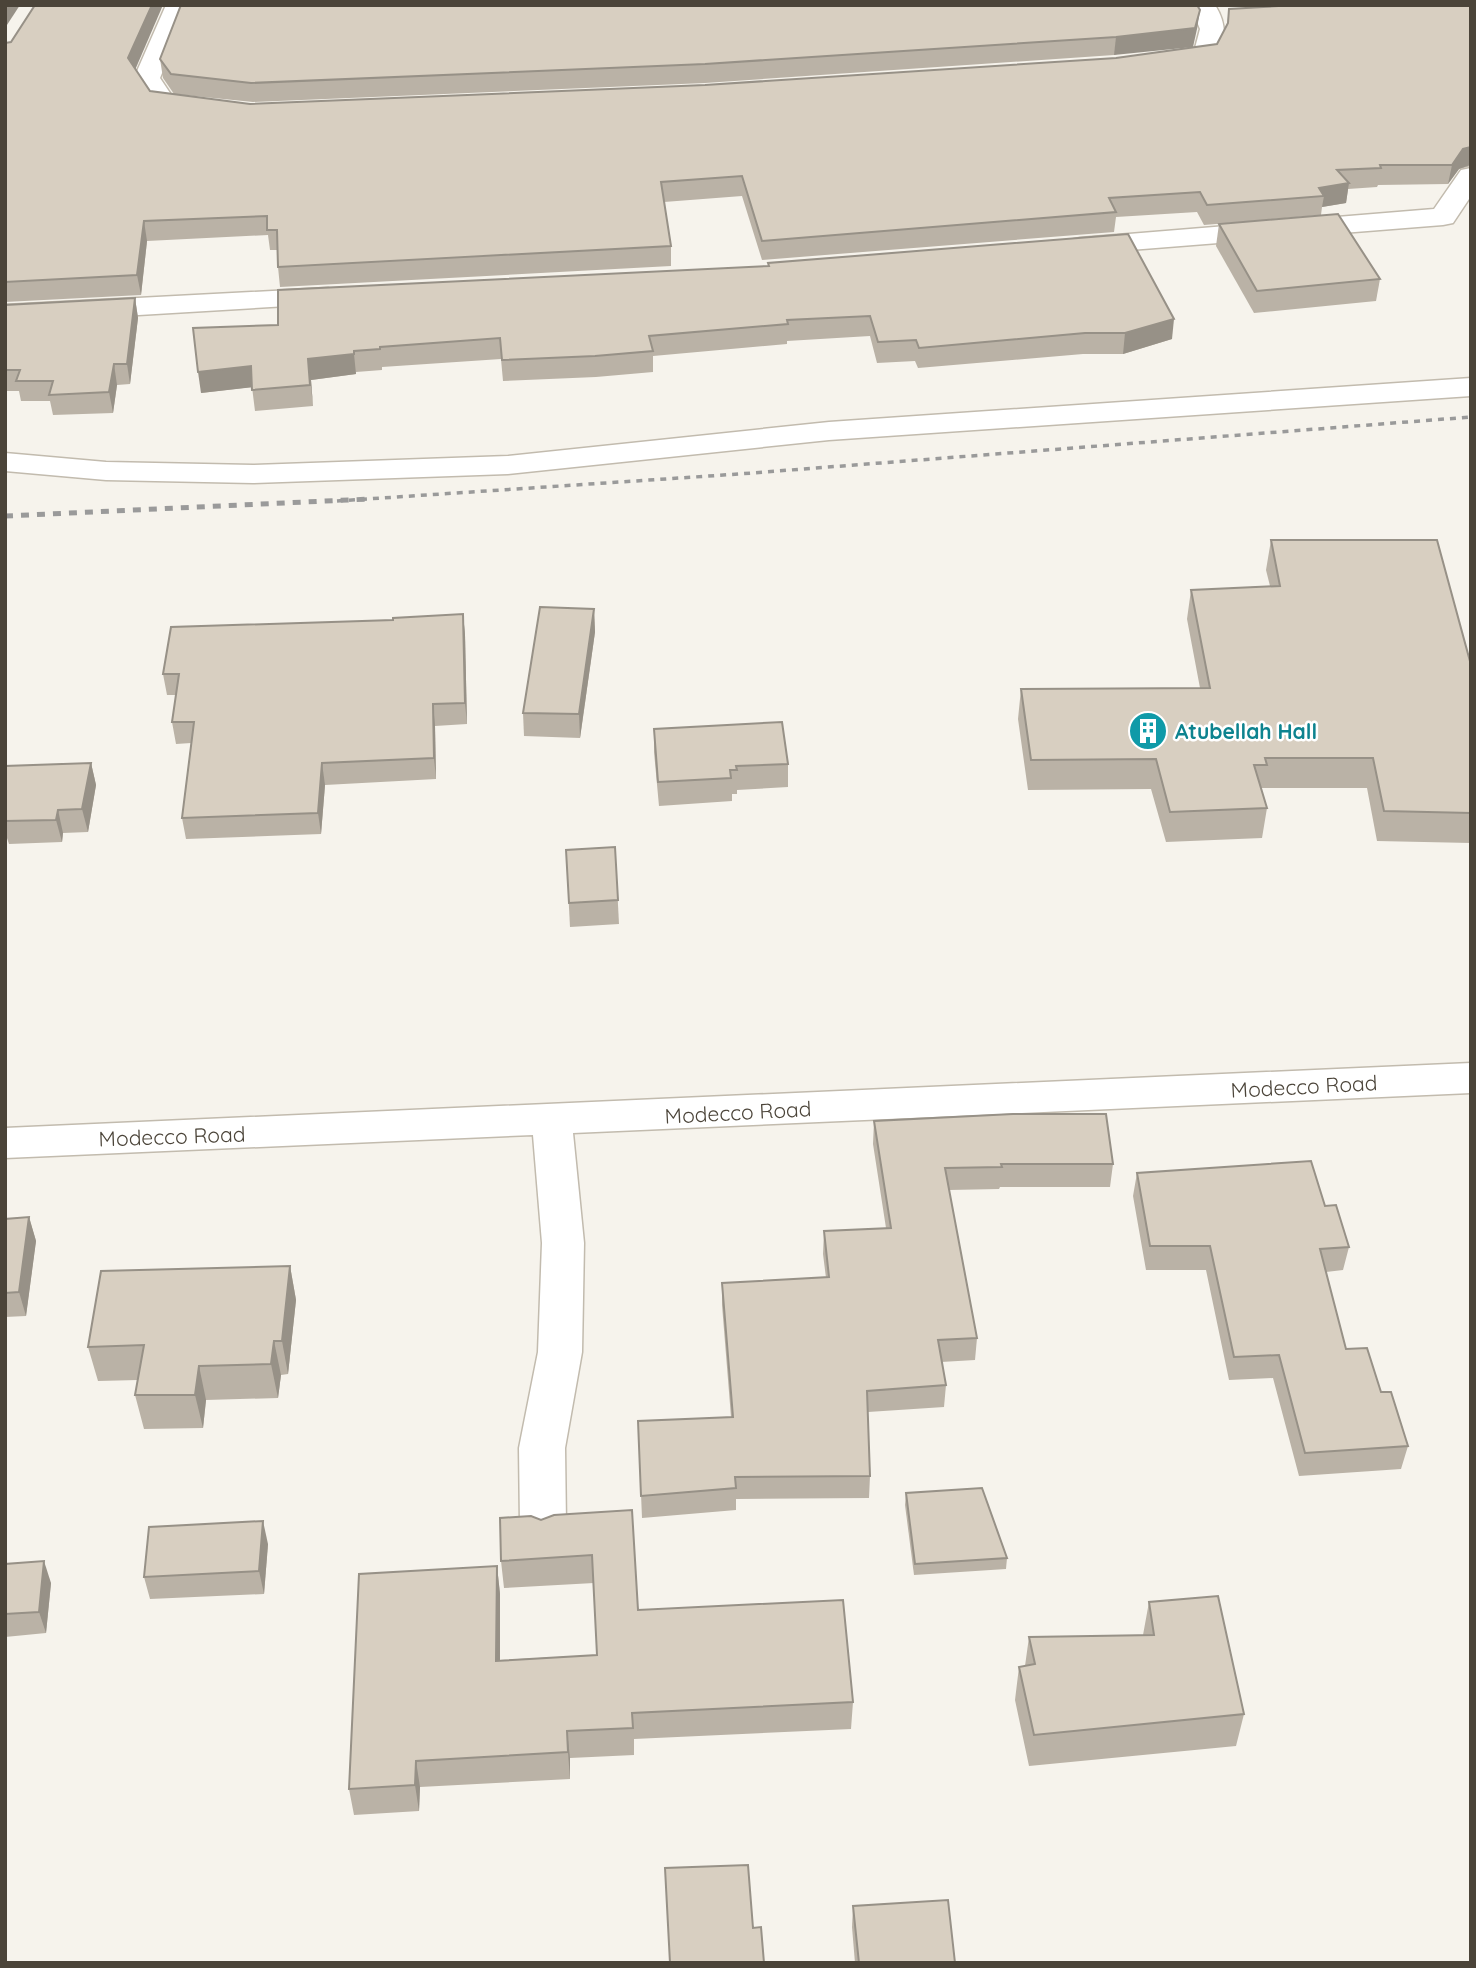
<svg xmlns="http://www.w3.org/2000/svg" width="1476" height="1968" font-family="Quicksand,sans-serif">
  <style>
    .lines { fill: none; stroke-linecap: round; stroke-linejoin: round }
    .minor-casing { stroke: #c2bbae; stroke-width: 3 }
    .minor { fill: #fff; fill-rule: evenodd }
    .rail-far1 { stroke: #9a9a9a; stroke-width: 3.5; stroke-dasharray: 6 6; stroke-linecap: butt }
    .rail { stroke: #9a9a9a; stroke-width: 5; stroke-dasharray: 8 8; stroke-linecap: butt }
    .wall { fill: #bab2a6 }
    .shaded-wall { fill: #979187 }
    .building { fill: #d8cfc1; stroke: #979187; stroke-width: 2 }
    .labels { text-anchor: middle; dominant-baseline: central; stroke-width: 5; stroke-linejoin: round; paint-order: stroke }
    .culture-label { font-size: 21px; font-weight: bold; fill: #0d838f; stroke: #fff; text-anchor: start }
    .street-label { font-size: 21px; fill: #4b4439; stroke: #fff }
  </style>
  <rect width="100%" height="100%" fill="#f6f3ec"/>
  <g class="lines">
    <defs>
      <g id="minor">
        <polygon points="166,5 190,5 160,78 172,96 213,102 217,108 213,114 204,116 155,109 134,78"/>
        <path d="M1190 5H1215C1227 24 1227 42 1214 60 1196 65 1174 69 1156 64L1152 59 1156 54 1195 48 1200 29Z"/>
        <polygon points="1471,168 1471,196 1453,223 1443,225 1080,254 1070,252 1066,246 1070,240 1080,238 1434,209 1461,170"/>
        <polygon points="328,288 338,291 342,297 338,303 5,323 5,305"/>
        <polygon points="1471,378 1471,396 829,440 508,474 253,483 106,480 5,471 5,453 106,462 253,465 508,456 829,422"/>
        <polygon points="1471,1063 1471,1093 573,1133 584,1243 582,1352 565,1448 566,1525 559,1539 543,1545 527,1539 520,1525 519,1448 538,1352 542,1243 533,1135 5,1158 5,1128"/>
      </g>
    </defs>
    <use href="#minor" class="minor-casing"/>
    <use href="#minor" class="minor"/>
    <polyline class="rail-far1" points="337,501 739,474 1471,417"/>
    <polyline class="rail" points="5,516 370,499"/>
  </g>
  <g class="wall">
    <polygon points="1218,5 1271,5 1219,7"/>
    <polygon points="1471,5 1471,166 1459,169 1448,184 1378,185 1377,187 1348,189 1346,203 1322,207 1321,215 1204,225 1197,212 1116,217 1114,232 762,260 742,196 664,202 671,246 671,266 280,287 278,267 278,250 270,250 268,235 147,241 141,295 5,302 5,44 135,69 150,91 250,104 705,85 1116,58 1217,44 1227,25 1229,9"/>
    <polygon points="1197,29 1114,55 705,83 253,102 174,94 163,78 160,59"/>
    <polygon points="1219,224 1380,279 1376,301 1254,313 1216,246"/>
    <polygon points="768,263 1172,339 1123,354 1083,354 918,368 915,361 877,363 870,336 787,341 787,344 653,356 653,372 596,377 503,381 501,359 382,367 382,370 356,372 356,374 311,380 313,406 255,411 252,387 201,393 278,325 768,266"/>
    <polygon points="135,298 138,318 130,384 117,385 113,413 53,415 50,401 21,401 19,391 5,391 5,305"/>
    <polygon points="1271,540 1471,665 1471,843 1377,841 1367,788 1262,788 1262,791 1267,808 1262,838 1166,842 1151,789 1028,790 1018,719 1021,689 1200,688 1187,619 1191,590 1270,586 1266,570"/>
    <polygon points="594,609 595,632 580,738 524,736 523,713"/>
    <polygon points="463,614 465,635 467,724 435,726 436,779 325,785 321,834 186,839 182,818 191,743 176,744 172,722 176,695 167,695 163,674"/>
    <polygon points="654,729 788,764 788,787 737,790 737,794 732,794 732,801 659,806 654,752"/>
    <polygon points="91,763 96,785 88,832 63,833 62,842 9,844 6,835 5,835 5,766"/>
    <polygon points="615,847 619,924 570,927 566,850"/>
    <polygon points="874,1121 1113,1164 1110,1187 1000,1187 999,1189 949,1190 977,1338 975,1360 941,1362 946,1385 944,1407 868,1412 870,1476 869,1498 736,1499 736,1510 642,1518 638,1421 731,1417 722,1305 722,1283 826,1278 823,1254 824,1231 886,1228 873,1144"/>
    <polygon points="1137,1173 1325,1206 1349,1247 1343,1270 1326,1272 1346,1349 1381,1392 1408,1446 1401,1469 1299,1476 1273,1378 1229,1380 1206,1270 1146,1270 1133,1196"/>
    <polygon points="29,1217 36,1241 26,1316 5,1317 5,1219"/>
    <polygon points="290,1266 296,1300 288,1374 281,1375 278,1398 206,1400 203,1428 144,1429 135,1395 138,1380 98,1381 88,1347"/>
    <polygon points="906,1493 1007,1558 1006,1569 914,1575 905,1505"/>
    <polygon points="632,1510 638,1610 853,1702 851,1729 634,1739 634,1755 570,1758 570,1779 420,1787 419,1811 354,1815 349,1789 497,1566 500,1594 500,1660 597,1655 594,1583 504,1588 501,1561 541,1520"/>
    <polygon points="268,1544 264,1594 150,1599 144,1577"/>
    <polygon points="5,1564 51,1583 46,1633 5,1637"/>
    <polygon points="1149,1602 1244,1714 1236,1746 1029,1766 1015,1700 1019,1667 1025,1666 1029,1637 1143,1635"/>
    <polygon points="853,1906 955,1963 855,1963 852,1927"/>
  </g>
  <g class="shaded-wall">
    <polygon points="5,5 20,5 5,28"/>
    <polygon points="152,5 163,5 132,77 128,58"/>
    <polygon points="1200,10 1197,29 1193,47 1114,55 1116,37"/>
    <polygon points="1471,147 1470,165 1459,169 1448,184 1452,165 1463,149"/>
    <polygon points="1349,183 1346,203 1322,207 1324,196 1319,188"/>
    <polygon points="144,221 147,241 141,295 137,275"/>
    <polygon points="135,298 138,318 130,384 127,364"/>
    <polygon points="1174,319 1172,339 1123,354 1125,333"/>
    <polygon points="354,354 356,374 311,380 313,406 308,359"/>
    <polygon points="114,364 117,385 113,413 109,392"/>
    <polygon points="251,366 254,387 201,393 198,372"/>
    <polygon points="594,609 595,632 580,738 579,714"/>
    <polygon points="463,614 465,635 467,724 465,703"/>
    <polygon points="433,704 435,726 436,779 434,758"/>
    <polygon points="91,763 96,785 88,832 82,809"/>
    <polygon points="322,763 325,785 321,834 318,813"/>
    <polygon points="58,810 63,833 62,842 56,820"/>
    <polygon points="29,1217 36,1241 26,1316 19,1292"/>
    <polygon points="290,1266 296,1300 288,1374 282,1341"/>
    <polygon points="274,1341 281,1375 278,1398 271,1364"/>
    <polygon points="199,1366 206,1400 203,1428 195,1395"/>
    <polygon points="263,1521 268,1544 264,1594 259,1571"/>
    <polygon points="44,1561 51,1583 46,1633 39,1612"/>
    <polygon points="497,1566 500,1594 500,1688 496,1661"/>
    <polygon points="567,1731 570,1758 570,1779 568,1752"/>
    <polygon points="416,1761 420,1787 419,1811 415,1785"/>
  </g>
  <g class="building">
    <polygon points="35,5 152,5 128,58 150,91 250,104 705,85 1116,58 1217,44 1228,23 1229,9 1295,5 1471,5 1471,147 1463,149 1452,165 1380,165 1381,168 1337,170 1349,183 1319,188 1324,196 1207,205 1200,192 1109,198 1116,212 762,241 742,176 661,182 671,246 278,267 277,230 267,230 267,216 144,221 137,275 5,282 5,43 11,42"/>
    <polygon points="181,5 1197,5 1200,10 1195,28 1116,37 705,64 251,83 171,74 160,59"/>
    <polygon points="1338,214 1380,279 1257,291 1219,224"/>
    <polygon points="1128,234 1174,319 1125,333 1085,333 919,348 916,340 878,342 870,316 787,320 788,324 649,336 653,351 595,356 502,360 500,338 380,347 380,349 354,351 354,354 308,359 310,385 252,390 251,366 198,372 193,328 278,325 278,290 769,266 768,263"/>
    <polygon points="135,298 127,364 114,364 109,392 49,395 53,381 16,381 20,370 5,370 5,305"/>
    <polygon points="1271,540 1437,540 1471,665 1471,813 1384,811 1373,758 1265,758 1267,765 1254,765 1267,808 1170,812 1156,759 1031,760 1021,689 1210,688 1191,590 1280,586"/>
    <polygon points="540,607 594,609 579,714 523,713"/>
    <polygon points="463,614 465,703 433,704 434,758 322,763 318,813 182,818 194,722 172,722 179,674 163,674 171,627 393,620 393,618"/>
    <polygon points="782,722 788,764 736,766 737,770 730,770 731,778 658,782 654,729"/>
    <polygon points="91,763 82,809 58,810 56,820 5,821 5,766"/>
    <polygon points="615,847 618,900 569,903 566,850"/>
    <polygon points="1013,1114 1106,1114 1113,1164 1001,1164 1002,1167 945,1168 977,1338 938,1340 946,1385 867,1391 870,1476 735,1477 736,1488 641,1496 638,1421 733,1417 722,1283 829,1277 824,1231 891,1228 874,1121"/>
    <polygon points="1311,1161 1325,1206 1336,1205 1349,1247 1320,1249 1346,1349 1367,1348 1381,1392 1391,1392 1408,1446 1305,1453 1279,1355 1234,1357 1210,1246 1150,1246 1137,1173"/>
    <polygon points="29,1217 19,1292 5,1293 5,1219"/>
    <polygon points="290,1266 282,1341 274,1341 271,1364 199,1366 195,1395 135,1395 144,1345 88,1347 101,1271"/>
    <polygon points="982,1488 1007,1558 915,1564 906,1493"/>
    <polygon points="632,1510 638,1610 843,1600 853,1702 632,1713 633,1728 567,1731 568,1752 416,1761 415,1785 349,1789 359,1574 497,1566 496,1661 597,1655 592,1555 501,1561 500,1518 531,1516 541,1520 554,1515"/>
    <polygon points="263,1521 259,1571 144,1577 149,1527"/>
    <polygon points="44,1561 39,1612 5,1614 5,1564"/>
    <polygon points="1218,1596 1244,1714 1034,1735 1019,1667 1035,1664 1029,1637 1154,1635 1149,1602"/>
    <polygon points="748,1865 753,1928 761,1927 764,1963 670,1963 665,1868"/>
    <polygon points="948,1900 955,1963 859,1963 853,1906"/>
  </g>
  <defs>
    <symbol id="building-disc" viewBox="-11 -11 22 22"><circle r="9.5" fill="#0f9aa8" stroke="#fff"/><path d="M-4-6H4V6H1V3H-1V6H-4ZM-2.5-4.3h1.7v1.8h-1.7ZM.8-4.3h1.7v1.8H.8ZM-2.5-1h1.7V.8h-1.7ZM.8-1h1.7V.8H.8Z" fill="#fff"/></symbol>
  </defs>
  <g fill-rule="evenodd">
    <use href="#building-disc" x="1126" y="709" width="44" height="44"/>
  </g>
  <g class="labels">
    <g class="culture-label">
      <text x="1175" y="731">Atubellah Hall</text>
    </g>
    <g class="street-label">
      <text transform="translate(1304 1086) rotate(-3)">Modecco Road</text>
      <text transform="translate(738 1112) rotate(-3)">Modecco Road</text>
      <text transform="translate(172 1136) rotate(-2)">Modecco Road</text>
    </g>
  </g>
  <rect width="1476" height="1968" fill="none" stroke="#4b4439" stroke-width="14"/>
</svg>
